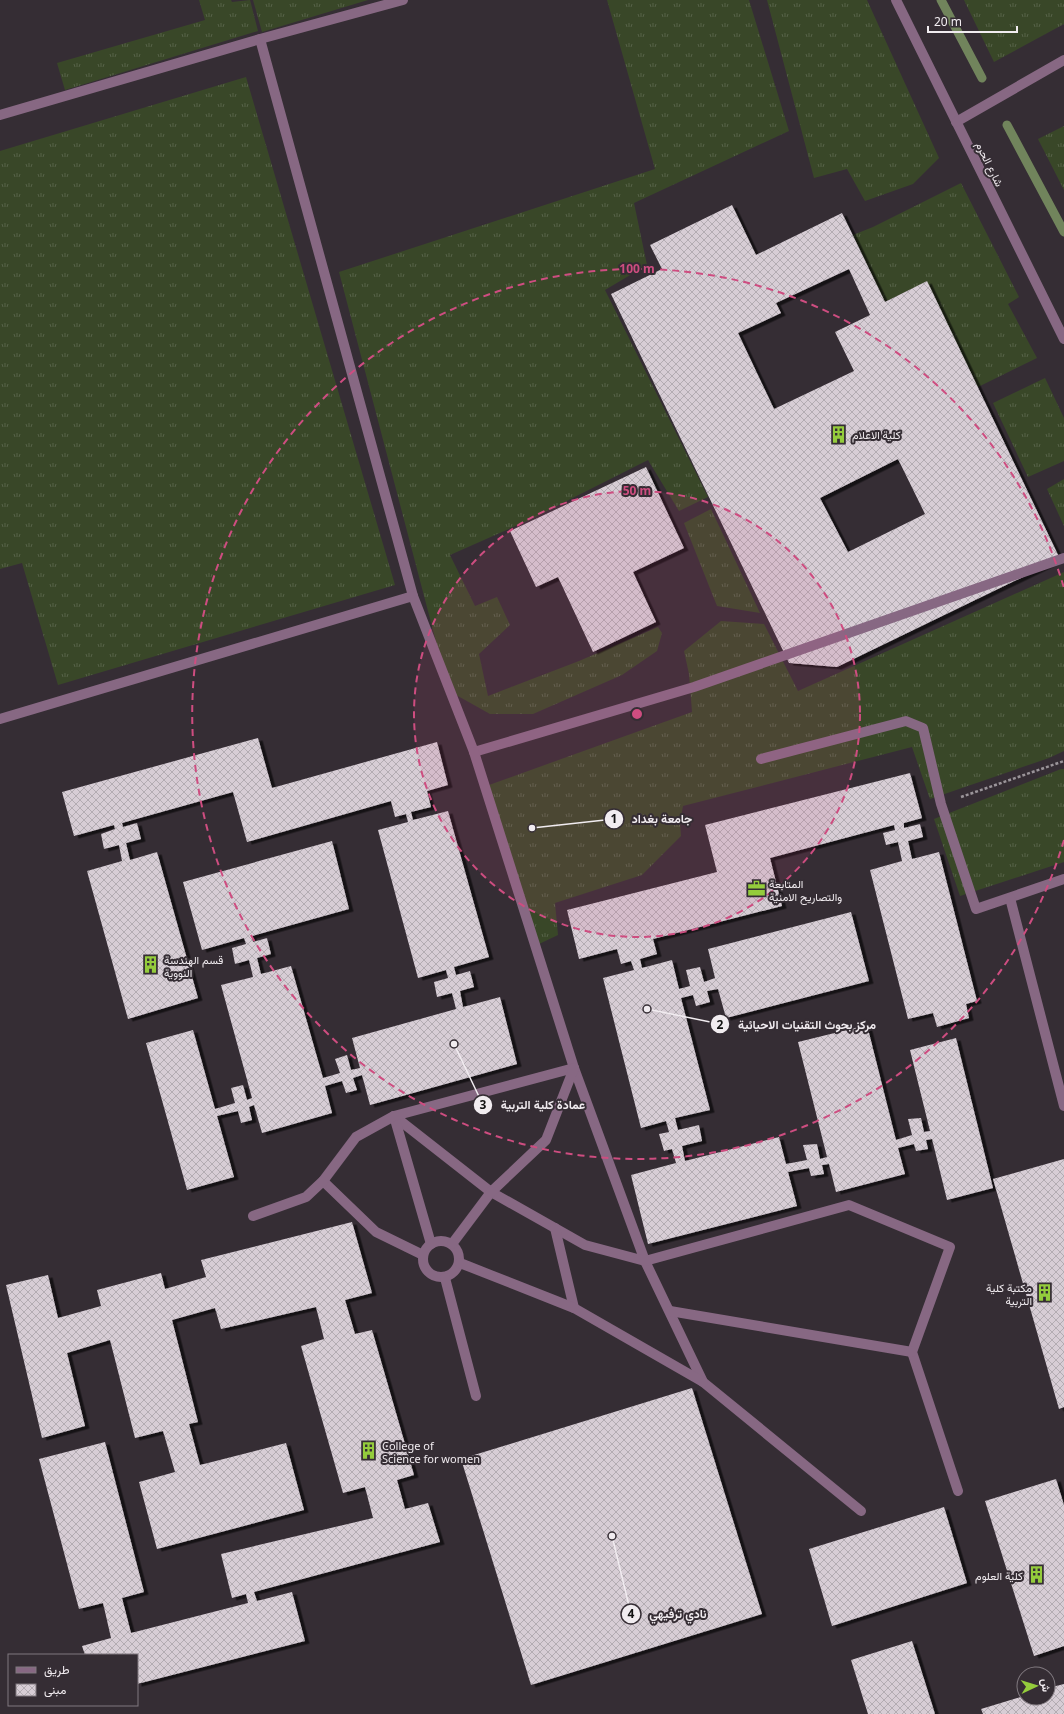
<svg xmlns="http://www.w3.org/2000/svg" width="1064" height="1714" font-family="'Noto Sans',Vazirmatn,sans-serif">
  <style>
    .grass { fill: url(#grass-tufts) }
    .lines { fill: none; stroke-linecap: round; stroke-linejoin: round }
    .stream { stroke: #71845c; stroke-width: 9 }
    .building { fill: url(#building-cross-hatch); fill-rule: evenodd; filter: url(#shadow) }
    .path { stroke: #9a9499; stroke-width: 2.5; stroke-dasharray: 3 2; stroke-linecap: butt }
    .minor { stroke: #876883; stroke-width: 10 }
    .ring { fill: none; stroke: #ce4d80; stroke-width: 2; stroke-dasharray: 7 5 }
    .labels { text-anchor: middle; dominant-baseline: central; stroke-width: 4; stroke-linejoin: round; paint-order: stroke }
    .street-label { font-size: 11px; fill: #f1ecf0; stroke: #352d34 }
    .poi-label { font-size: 11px; fill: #f1ecf0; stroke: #352d34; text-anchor: start }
    .centre { fill: #ce4d80; stroke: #352d34; stroke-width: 2 }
    .ring-label { font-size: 12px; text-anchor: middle; font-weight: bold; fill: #ce4d80; stroke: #352d34; stroke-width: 4; stroke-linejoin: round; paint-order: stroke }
    .leader { fill: none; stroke: #f1ecf0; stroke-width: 1.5 }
    .callout-dot { fill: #f1ecf0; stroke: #352d34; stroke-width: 1.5 }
    .mark-label { font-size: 12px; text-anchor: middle; font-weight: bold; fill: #111 }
    .callout-label { font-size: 12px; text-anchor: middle; font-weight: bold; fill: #f1ecf0; stroke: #352d34; stroke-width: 4; stroke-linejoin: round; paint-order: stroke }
  </style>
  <defs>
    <pattern id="grass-tufts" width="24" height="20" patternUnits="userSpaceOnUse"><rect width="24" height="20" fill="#394728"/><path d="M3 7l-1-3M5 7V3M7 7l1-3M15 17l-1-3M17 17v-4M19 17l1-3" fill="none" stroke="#566248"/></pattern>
    <pattern id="building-cross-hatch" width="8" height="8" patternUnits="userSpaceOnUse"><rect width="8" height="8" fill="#d7cdd5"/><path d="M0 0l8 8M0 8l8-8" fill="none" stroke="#b3acb2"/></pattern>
    <filter id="shadow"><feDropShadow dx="4.5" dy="2.5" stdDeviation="0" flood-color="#0009"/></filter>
  </defs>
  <rect width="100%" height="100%" fill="#352d34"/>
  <g class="grass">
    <polygon points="199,0 231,0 232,2 250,0 258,31 65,90 57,63 205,20"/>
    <polygon points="253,0 368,0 262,32"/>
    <polygon points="607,0 749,0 789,131 634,203 647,265 605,290 708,497 679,511 648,460 529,520 450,555 475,606 497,597 510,625 479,654 488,696 579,661 658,627 662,633 657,651 622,675 533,714 490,714 449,691 339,272 655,169"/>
    <polygon points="767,0 867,0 939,158 913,184 865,201 847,169 814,178"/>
    <polygon points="964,0 1064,0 1064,24 994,62"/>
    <polygon points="246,77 395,585 58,685 22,563 0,569 0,151"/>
    <polygon points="1064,126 1064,190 1038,139"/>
    <polygon points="961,183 1019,297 1008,304 1037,358 978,387 926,282 885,302 853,235 873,227"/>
    <polygon points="1045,378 1064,418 1064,461 1028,477 993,403"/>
    <polygon points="1064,479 1064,526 1047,489"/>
    <polygon points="711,509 760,613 717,606 684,523"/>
    <polygon points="1064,572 1064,751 1049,758 930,799 912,747 683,806 680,822 681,836 642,875 555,903 558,935 539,944 489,785 692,712 689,674 684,651 721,621 764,624 798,691"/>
    <polygon points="1061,769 1064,769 1064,862 960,896 934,819"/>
  </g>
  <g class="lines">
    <g class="stream">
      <polyline points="941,0 982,78"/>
      <polyline points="1007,125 1064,232"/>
    </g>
  </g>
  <g class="building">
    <path d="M732 205 756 255 842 213 885 302 927 281 1060 559 837 667 789 663 611 294 662 269 650 245ZM849 269 870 315 835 332 854 371 774 409 738 333 781 313 776 303ZM898 459 925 514 848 552 820 498Z"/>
    <polygon points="646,467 684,548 633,572 656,622 593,652 558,577 536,587 510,531"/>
    <polygon points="258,738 272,788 437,742 448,785 427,791 431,807 411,812 413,820 448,811 489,957 454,967 456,975 470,971 474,987 460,991 463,1007 500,997 517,1064 370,1105 362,1075 353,1078 357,1090 346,1093 342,1081 325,1086 332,1113 262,1133 254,1105 249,1107 252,1120 241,1123 238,1111 217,1116 234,1177 187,1190 146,1043 193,1030 215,1109 235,1103 231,1088 243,1085 247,1100 252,1098 221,985 253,977 249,960 235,964 232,948 246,944 244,938 202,950 183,882 332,841 349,909 252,936 253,942 267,938 271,954 257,958 261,974 291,966 323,1078 340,1073 335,1059 347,1055 351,1070 360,1068 352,1038 456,1009 452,993 437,997 434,982 448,978 446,970 418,978 378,830 408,822 406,814 395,817 391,801 247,842 233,792 122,823 123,827 137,823 141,839 126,843 130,860 157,852 198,998 128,1019 87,871 122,861 119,845 104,849 101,834 115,829 114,825 74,836 62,792"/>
    <polygon points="910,773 922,818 904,823 904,828 920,824 923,837 908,841 912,859 939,852 977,1001 966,1004 969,1018 937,1027 933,1013 908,1019 870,870 902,861 898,842 886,845 883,833 895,830 894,825 770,858 782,906 653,939 657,954 640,959 642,968 672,960 679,989 690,986 686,970 700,967 704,982 715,978 708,949 851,912 869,981 726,1018 718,989 707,991 710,1002 696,1006 693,995 681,998 710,1110 675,1118 678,1130 699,1125 702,1141 682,1146 685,1161 779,1137 786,1164 807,1160 803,1145 817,1144 820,1159 827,1157 798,1042 867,1025 896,1140 912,1135 908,1119 921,1118 924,1132 930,1131 910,1050 956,1038 993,1188 947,1200 932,1139 926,1140 928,1149 916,1151 914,1144 898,1148 905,1174 836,1192 829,1164 822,1165 824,1174 811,1176 809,1168 788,1172 797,1206 648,1244 631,1175 676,1163 672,1149 664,1151 659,1134 669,1132 666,1121 641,1128 603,978 634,970 631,961 621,964 617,949 579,959 567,910 717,872 705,825"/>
    <polygon points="1064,1159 1064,1407 1059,1409 993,1179"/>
    <polygon points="352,1222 372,1293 345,1300 355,1334 372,1330 414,1475 397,1480 405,1509 428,1503 440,1542 254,1592 257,1601 292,1592 305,1641 137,1684 137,1655 85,1655 82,1646 111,1638 103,1603 79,1609 39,1459 105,1442 144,1592 122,1598 131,1633 248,1603 246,1594 232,1598 221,1554 373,1518 365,1487 343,1493 301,1346 324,1339 316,1307 221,1329 215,1308 172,1320 198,1422 189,1424 200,1465 286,1443 304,1510 157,1549 139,1482 175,1472 163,1431 135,1438 110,1340 67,1353 85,1426 42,1438 6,1285 48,1275 58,1318 101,1306 97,1290 161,1273 165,1289 206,1277 201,1260"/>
    <polygon points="692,1388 762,1614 531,1685 461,1459"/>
    <polygon points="1056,1479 1064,1505 1064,1646 1034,1656 985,1501"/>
    <polygon points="944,1507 967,1583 832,1626 809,1549"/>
    <polygon points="912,1641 935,1714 868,1714 851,1660"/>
    <polygon points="1064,1684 1064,1714 983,1714 981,1709 1024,1696 1024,1698 1048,1698 1048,1688"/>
  </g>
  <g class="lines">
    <polyline class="path" points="961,797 1064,761"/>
    <g class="minor">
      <polyline points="896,0 1064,339"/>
      <polyline points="260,39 413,596"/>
      <polyline points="0,115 260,39 403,0"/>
      <polyline points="956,122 1064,60"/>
      <polyline points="0,719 413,596 474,752 694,687 1064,558"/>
      <polyline points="474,752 574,1068 645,1261 703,1382 861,1511"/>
      <polyline points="761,759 906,721 923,728 941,804 976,909 1064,879"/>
      <polyline points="1010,898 1064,1106"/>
      <polyline points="394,1116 491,1192 585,1245 645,1261 849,1205 950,1247 912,1352 958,1491"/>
      <polyline points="394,1116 431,1244"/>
      <polyline points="323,1181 376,1232 423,1255"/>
      <polyline points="253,1216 306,1197 323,1181 356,1137 394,1116 574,1068"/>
      <polyline points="555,1228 574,1308"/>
      <circle cx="441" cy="1259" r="18"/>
      <polyline points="452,1244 491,1192 546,1140 574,1068"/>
      <polyline points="460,1263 574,1308 703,1382"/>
      <polyline points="445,1278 476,1396"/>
      <polyline points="670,1311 912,1352"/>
    </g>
  </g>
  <circle cx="637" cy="714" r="223" fill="#ce4d80" fill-opacity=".12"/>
  <g class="ring">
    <circle cx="637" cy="714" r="223"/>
    <path d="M1064 840A445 445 0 1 1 1064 588"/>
  </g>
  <defs>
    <symbol id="building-bare" viewBox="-9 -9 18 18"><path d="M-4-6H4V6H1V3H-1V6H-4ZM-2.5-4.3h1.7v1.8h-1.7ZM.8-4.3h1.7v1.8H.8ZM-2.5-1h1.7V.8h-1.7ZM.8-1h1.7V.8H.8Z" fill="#94cc3c" stroke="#352d34" stroke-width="2.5" paint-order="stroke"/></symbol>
    <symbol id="office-bare" viewBox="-9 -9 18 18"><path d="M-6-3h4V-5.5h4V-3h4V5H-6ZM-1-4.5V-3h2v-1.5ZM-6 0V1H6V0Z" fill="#94cc3c" stroke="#352d34" stroke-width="2.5" paint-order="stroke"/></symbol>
  </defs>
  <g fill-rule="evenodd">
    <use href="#building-bare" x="826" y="422" width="25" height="25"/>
    <use href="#office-bare" x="744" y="876" width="25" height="25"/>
    <use href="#building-bare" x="138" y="952" width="25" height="25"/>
    <use href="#building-bare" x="1032" y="1280" width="25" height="25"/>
    <use href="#building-bare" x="356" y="1438" width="25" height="25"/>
    <use href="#building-bare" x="1024" y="1562" width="25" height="25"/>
  </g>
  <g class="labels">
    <g class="street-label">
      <text transform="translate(990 164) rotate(64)">شارع الحرم</text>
    </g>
    <g class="poi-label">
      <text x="852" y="434">كلية الاعلام</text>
      <text x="769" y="883">المتابعة<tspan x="769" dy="13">والتصاريح الامنية</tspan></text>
      <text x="164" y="959">قسم الهندسة<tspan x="164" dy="13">النووية</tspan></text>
      <text x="1032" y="1287" text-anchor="end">مكتبة كلية<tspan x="1032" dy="13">التربية</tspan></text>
      <text x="382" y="1445">College of<tspan x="382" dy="13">Science for women</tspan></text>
      <text x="1023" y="1575" text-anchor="end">كلية العلوم</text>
    </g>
  </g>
  <circle cx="637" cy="714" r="6" class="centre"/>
  <g class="ring-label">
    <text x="637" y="273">100 m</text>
    <text x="637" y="495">50 m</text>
  </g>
  <path class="leader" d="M532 828L614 819M647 1009L720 1024M454 1044L483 1105M612 1536L631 1614"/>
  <g class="callout-dot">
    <circle cx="532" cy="828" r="4"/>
    <circle cx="647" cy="1009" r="4"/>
    <circle cx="454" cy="1044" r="4"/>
    <circle cx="612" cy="1536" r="4"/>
    <circle cx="614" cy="819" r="10"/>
    <circle cx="720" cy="1024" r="10"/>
    <circle cx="483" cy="1105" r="10"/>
    <circle cx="631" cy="1614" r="10"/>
  </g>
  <g class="mark-label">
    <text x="614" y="823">1</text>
    <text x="720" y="1029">2</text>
    <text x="483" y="1109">3</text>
    <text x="631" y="1618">4</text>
  </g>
  <g class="callout-label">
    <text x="662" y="823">جامعة بغداد</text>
    <text x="807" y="1029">مركز بحوث التقنيات الاحيائية</text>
    <text x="543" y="1109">عمادة كلية التربية</text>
    <text x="678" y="1618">نادي ترفيهي</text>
  </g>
  <rect x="8" y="1654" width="130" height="52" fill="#352d34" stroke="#80797f"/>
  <rect x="16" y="1667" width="20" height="6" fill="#876883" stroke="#80797f"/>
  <text x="44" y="1674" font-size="12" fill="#f1ecf0">طريق</text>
  <rect x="16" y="1684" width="20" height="12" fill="url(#building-cross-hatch)" stroke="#80797f"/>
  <text x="44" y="1694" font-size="12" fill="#f1ecf0">مبنى</text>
  <g transform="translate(1036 1686) rotate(86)"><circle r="19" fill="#352d34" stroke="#80797f"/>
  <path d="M0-3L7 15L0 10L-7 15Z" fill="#94cc3c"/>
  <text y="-6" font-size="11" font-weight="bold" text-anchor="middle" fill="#f1ecf0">ش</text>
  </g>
  <path d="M928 26v6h89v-6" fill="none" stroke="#f1ecf0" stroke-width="2"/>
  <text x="934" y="26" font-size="12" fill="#f1ecf0" stroke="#352d34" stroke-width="3" paint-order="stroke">20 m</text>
</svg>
